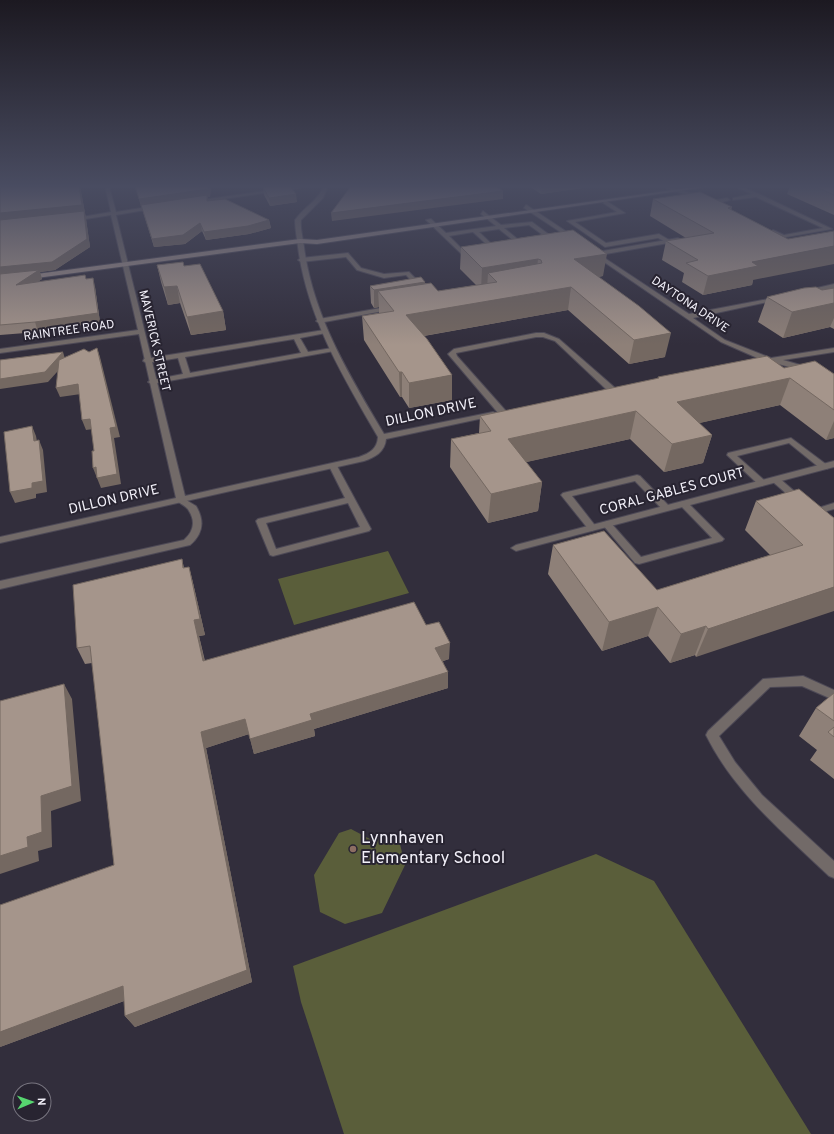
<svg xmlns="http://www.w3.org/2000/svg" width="834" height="1134" font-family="Overpass,sans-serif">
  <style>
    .green { fill: #5a5e3a }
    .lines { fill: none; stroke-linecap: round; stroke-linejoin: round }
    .lane-casing { stroke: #4d4956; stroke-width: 2 }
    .street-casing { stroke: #4d4956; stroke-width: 2 }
    .secondary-casing { stroke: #4d4956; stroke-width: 2 }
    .lane { fill: #726a68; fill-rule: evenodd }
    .street { fill: #726a68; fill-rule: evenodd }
    .secondary { fill: #978986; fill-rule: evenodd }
    .wall { fill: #8e8078 }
    .shaded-wall { fill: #746861 }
    .building { fill: #a5958b; stroke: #746861 }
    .education-dot { fill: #8d6e63; stroke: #282431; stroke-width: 1.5 }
    .labels { text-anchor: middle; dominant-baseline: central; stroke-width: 4; stroke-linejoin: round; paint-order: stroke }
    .far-street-label { font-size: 12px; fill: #f2f0f9; stroke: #282431 }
    .street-label { font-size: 14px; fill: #f2f0f9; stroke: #282431 }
    .near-poi-label { font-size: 17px; fill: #f2f0f9; stroke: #282431; text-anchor: start }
  </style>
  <rect width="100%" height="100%" fill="#322e3c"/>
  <g class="green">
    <polygon points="388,551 409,593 294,625 278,579"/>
    <polygon points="351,829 370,839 384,833 399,840 405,865 382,913 345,924 320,912 314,875 339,833"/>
    <polygon points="596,854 654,881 811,1134 344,1134 301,1002 293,966"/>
  </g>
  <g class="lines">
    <defs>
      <g id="lane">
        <polygon points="665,186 716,200 727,198 730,200 716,204 665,188"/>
        <polygon points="734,186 740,186 759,194 832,229 781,238 770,232 773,230 784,235 823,228 756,197 733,200 733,198 752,194"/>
        <polygon points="605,200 625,213 575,222 606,243 659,234 671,241 666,242 658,238 605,247 567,221 617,212 603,203"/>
        <polygon points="483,211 501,225 532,222 559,242 554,243 529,225 504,228 526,246 526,248 524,249 499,229 479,232 499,251 500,252 497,254 473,232 449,236 473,260 470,262 426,220 431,219 446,233 496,226 481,214"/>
        <polygon points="348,253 361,268 384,274 409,272 422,285 417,286 406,275 384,278 357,270 346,257 301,262 298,260 301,258"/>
        <polygon points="392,306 395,308 394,309 319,323 316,321 319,319"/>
        <path d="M324 330 327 332 326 333 300 338 308 352 332 348 336 350 334 351 152 384 148 382 152 380 183 374 178 358 147 363 143 361 144 359ZM294 339 301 353 190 373 185 357Z"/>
        <polygon points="536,333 544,333 559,339 614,387 614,391 608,391 555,341 543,337 536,337 456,353 457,356 505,410 506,412 502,414 499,414 448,354 454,349"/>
        <polygon points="791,438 827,465 828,467 827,469 821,469 789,443 737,456 765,481 766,483 762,486 759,485 727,455 728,453"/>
        <path d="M333 463 337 466 371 529 369 531 273 556 270 555 256 521 258 519 345 498 329 466ZM348 503 360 527 276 549 266 523Z"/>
        <polygon points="637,475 640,476 669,506 671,508 669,510 663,510 635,481 572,496 597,528 592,531 589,530 561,495 563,493"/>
        <polygon points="776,477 779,478 815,509 834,503 834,509 813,515 810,514 773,482 772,480"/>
        <path d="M181 497 196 506C205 521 203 534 190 545L0 589V581L184 540C193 532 196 522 189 511 187 506 180 504 176 500Z"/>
        <polygon points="684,501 687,502 724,539 722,541 639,564 635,563 602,524 607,521 610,522 641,557 712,538 681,506 679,504 681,502"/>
      </g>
      <g id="street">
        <path d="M105 186H109L116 212 154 206 157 208 116 215 185 496 359 457C370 453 377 449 378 437 343 377 307 317 298 247 297 238 295 229 295 220 304 207 318 201 324 186H328L323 198 301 220C300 229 303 238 304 247 313 316 349 375 384 434L493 412 497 414 493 416 386 439C385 452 375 457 364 461L0 543V537L176 498 139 334 0 353V349L138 330 111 215 73 221 70 219 111 212Z"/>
        <polygon points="300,186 313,186 196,203 193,201"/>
        <polygon points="526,205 528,206 576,238 571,239 524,208"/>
        <polygon points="678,238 681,240 680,241 600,255 689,314 779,297 779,299 777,300 693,318 725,340 771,358 834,348 834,352 783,360 811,368 811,372 808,372 771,362 757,364 757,360 762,360 721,342 591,253"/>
        <polygon points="834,284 834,288 807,293 804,291"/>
        <polygon points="834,461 834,467 516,551 511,548 516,545"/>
        <path d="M803 676 834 690V700L802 686 770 687 719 736 735 762 762 795 834 861V878L829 876C784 833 734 792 706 735L708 731 763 679Z"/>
      </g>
      <polygon id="secondary" points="701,186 713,186 317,244 300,243 29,279 26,277 29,275 300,239 317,240"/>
    </defs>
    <use href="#lane" class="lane-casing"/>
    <use href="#street" class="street-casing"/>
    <use href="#secondary" class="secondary-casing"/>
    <use href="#lane" class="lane"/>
    <use href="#street" class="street"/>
    <use href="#secondary" class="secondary"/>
  </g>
  <g class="wall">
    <polygon points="0,186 80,186 85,213 86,219 90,247 55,270 40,272 42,279 37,282 87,279 95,287 100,322 38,332 0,335"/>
    <polygon points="135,186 211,186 210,197 208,197 208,201 269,220 271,228 249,234 206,240 202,231 185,244 154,247"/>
    <polygon points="263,186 290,186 297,202 270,206 264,195 263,187"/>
    <polygon points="529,186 596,186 541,194"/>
    <polygon points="790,186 834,186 834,215 787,194"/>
    <polygon points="653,199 732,207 731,210 753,280 752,285 703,295 682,282 684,273 662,260 666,241 686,238 650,216"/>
    <polygon points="573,230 603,276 598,277 665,357 629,364 568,310 424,336 452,400 409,408 402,397 400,397 364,340 362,316 379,313 379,307 374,308 371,303 370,286 425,282 425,283 438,291 476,285 460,269 461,247"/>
    <polygon points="157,265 184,266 223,311 226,330 191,335 180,303 168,305 161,282"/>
    <polygon points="834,288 834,329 830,327 783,338 758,322 767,297 822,290"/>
    <polygon points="784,368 834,374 834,438 826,440 780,405 699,423 712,435 703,463 664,472 630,439 526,462 542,482 538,511 488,523 450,467 451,439 479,433 480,416 657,379 658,377"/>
    <polygon points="756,501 834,518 696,657 695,655 670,663 648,636 602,651 548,574 553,545 657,590 770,555 745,530"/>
    <polygon points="182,559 184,568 189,567 193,583 205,635 199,636 205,661 426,625 449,659 443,661 448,688 314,729 315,736 254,754 249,734 206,748 252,982 135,1027 125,1016 124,1001 0,1047 114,865 92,663 85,664 77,648"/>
    <polygon points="834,693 834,779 810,760 817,750 799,736 816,708"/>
  </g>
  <g class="shaded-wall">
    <polygon points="79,186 80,186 85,213 86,219 90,247 55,270 40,272 42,279 20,294 0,276 0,213"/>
    <polygon points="209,186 211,186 210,197 208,197 209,203 207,201 207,197 141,207 139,199"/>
    <polygon points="542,186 596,186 541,194"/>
    <polygon points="503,191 503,199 332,221 331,213"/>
    <polygon points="296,194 297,202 270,206 269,198"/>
    <polygon points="269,220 271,228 249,234 206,240 204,232"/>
    <polygon points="200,223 202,231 185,244 154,247 152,239"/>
    <polygon points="834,246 834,264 753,280 752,285 703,295 708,276 752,262"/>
    <polygon points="607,254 603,276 571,281 574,259"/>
    <polygon points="538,259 536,281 488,273 487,289 481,290 482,268"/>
    <polygon points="93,278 95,287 100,322 38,332 35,322"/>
    <polygon points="425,282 425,299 378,291 379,307 374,308 374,290"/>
    <polygon points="177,286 180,303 168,305 164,287"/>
    <polygon points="571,287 568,310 406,339 406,315"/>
    <polygon points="834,303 834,318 830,327 783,338 792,312"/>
    <polygon points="223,311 226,330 191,335 187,317"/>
    <polygon points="671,333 665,357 629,364 634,340"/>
    <polygon points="97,348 100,357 120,437 114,438 121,484 101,488 93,468 96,467"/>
    <polygon points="63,352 66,362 48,382 0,389 0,379"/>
    <polygon points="399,372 402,372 402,397 400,397"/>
    <polygon points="452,375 452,400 409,408 409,383"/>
    <polygon points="790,378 780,405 669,430 677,402"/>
    <polygon points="78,384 81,394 60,397 56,388"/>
    <polygon points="636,411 630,439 505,467 508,439"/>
    <polygon points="90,419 93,429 86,430 82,420"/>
    <polygon points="834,421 834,438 826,440"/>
    <polygon points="32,426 36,436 39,452 34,441"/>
    <polygon points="712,435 703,463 664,472 672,444"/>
    <polygon points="39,440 43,450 47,492 36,494 36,498 15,503 10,492"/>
    <polygon points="542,482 538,511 488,523 491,494"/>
    <polygon points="189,567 193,583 205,635 199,636 208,677 203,661 194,620"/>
    <polygon points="834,587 834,611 696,657 708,629"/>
    <polygon points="658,607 648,636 602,651 609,622"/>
    <polygon points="706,626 695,655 670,663 681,634"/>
    <polygon points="450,643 449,659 435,664 435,648"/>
    <polygon points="448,672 448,688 314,729 315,736 254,754 250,739 310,714"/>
    <polygon points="64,684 72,699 81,801 51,811 52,847 38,851 39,861 0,874 0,856 27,837 41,796"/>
    <polygon points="245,719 249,734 206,748 252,982 135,1027 125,1016 201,732"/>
    <polygon points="123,986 132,998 0,1047 0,1032"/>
  </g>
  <g class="building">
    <polygon points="0,186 79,186 82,205 0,213"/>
    <polygon points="135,186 209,186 208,189 139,199"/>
    <polygon points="270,186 290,186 296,194 269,198 263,187"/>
    <polygon points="351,186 496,186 503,191 331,213"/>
    <polygon points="814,186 834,186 834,195"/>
    <polygon points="700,192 732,207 728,208 788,239 834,231 834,246 752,262 758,266 708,276 686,263 698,260 666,241 714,233 653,199"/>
    <polygon points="207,195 207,201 225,199 269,220 248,226 204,232 200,223 183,235 152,239 141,205"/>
    <polygon points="84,211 87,239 52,262 0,267 0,220"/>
    <polygon points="573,230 607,254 574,259 639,306 671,333 634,340 571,287 406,315 427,339 452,375 409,383 402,372 399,372 362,316 394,311 378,291 431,283 438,291 497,282 488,273 542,263 541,260 538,259 482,268 461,247"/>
    <polygon points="183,262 184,266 200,264 223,311 187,317 177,286 164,287 157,265"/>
    <polygon points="39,270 16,285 85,275 86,279 93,278 98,313 35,322 0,325 0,274"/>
    <polygon points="421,277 425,282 374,290 370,286"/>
    <polygon points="816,287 822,290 834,288 834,303 792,312 767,297 804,288"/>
    <polygon points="97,348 116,427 110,428 117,474 97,478 96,467 93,468 92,451 94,451 90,419 82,420 78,384 56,388 59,360 84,349 89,352"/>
    <polygon points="63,352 45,372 0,379 0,360"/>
    <polygon points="767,356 784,368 815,361 834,374 834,410 790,378 677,402 712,435 672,444 636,411 508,439 542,482 491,494 451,439 491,431 480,416 659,378 658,377"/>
    <polygon points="32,426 34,441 39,440 43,481 32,483 32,488 10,492 4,432"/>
    <polygon points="799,489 834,518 834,587 708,629 706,626 681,634 658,607 609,622 553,545 604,531 657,590 803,545 756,501"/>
    <polygon points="182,559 183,568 189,567 200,619 194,620 203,661 414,602 426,625 439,622 450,643 435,648 448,672 310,714 312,720 250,739 245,719 201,732 247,970 125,1016 123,986 0,1032 0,905 114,865 90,646 77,648 73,585"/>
    <polygon points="64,684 72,786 41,796 42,832 27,837 28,847 0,856 0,701"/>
    <polygon points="834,693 834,721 816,708"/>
    <polygon points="834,727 834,737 828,732"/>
  </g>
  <linearGradient id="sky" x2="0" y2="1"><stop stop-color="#1c1921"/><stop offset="0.54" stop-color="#494c61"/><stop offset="1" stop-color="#494c61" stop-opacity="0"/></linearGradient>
  <rect width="834" height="345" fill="url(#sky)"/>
  <circle class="education-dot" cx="353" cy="849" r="4"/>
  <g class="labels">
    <g class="far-street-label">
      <text transform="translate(690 305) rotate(34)">DAYTONA DRIVE</text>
      <text transform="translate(69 331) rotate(-8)">RAINTREE ROAD</text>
      <text transform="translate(154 341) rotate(77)">MAVERICK STREET</text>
    </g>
    <g class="street-label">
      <text transform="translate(431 413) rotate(-12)">DILLON DRIVE</text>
      <text transform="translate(672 492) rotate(-15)">CORAL GABLES COURT</text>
      <text transform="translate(114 500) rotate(-13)">DILLON DRIVE</text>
    </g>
    <g class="near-poi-label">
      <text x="361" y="839">Lynnhaven<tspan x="361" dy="20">Elementary School</tspan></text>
    </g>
  </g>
  <g transform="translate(32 1102) rotate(88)"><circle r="19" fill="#282431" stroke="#797681"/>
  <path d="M0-3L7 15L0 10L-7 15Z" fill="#57d570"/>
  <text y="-6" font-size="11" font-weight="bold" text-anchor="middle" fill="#f2f0f9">N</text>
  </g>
</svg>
